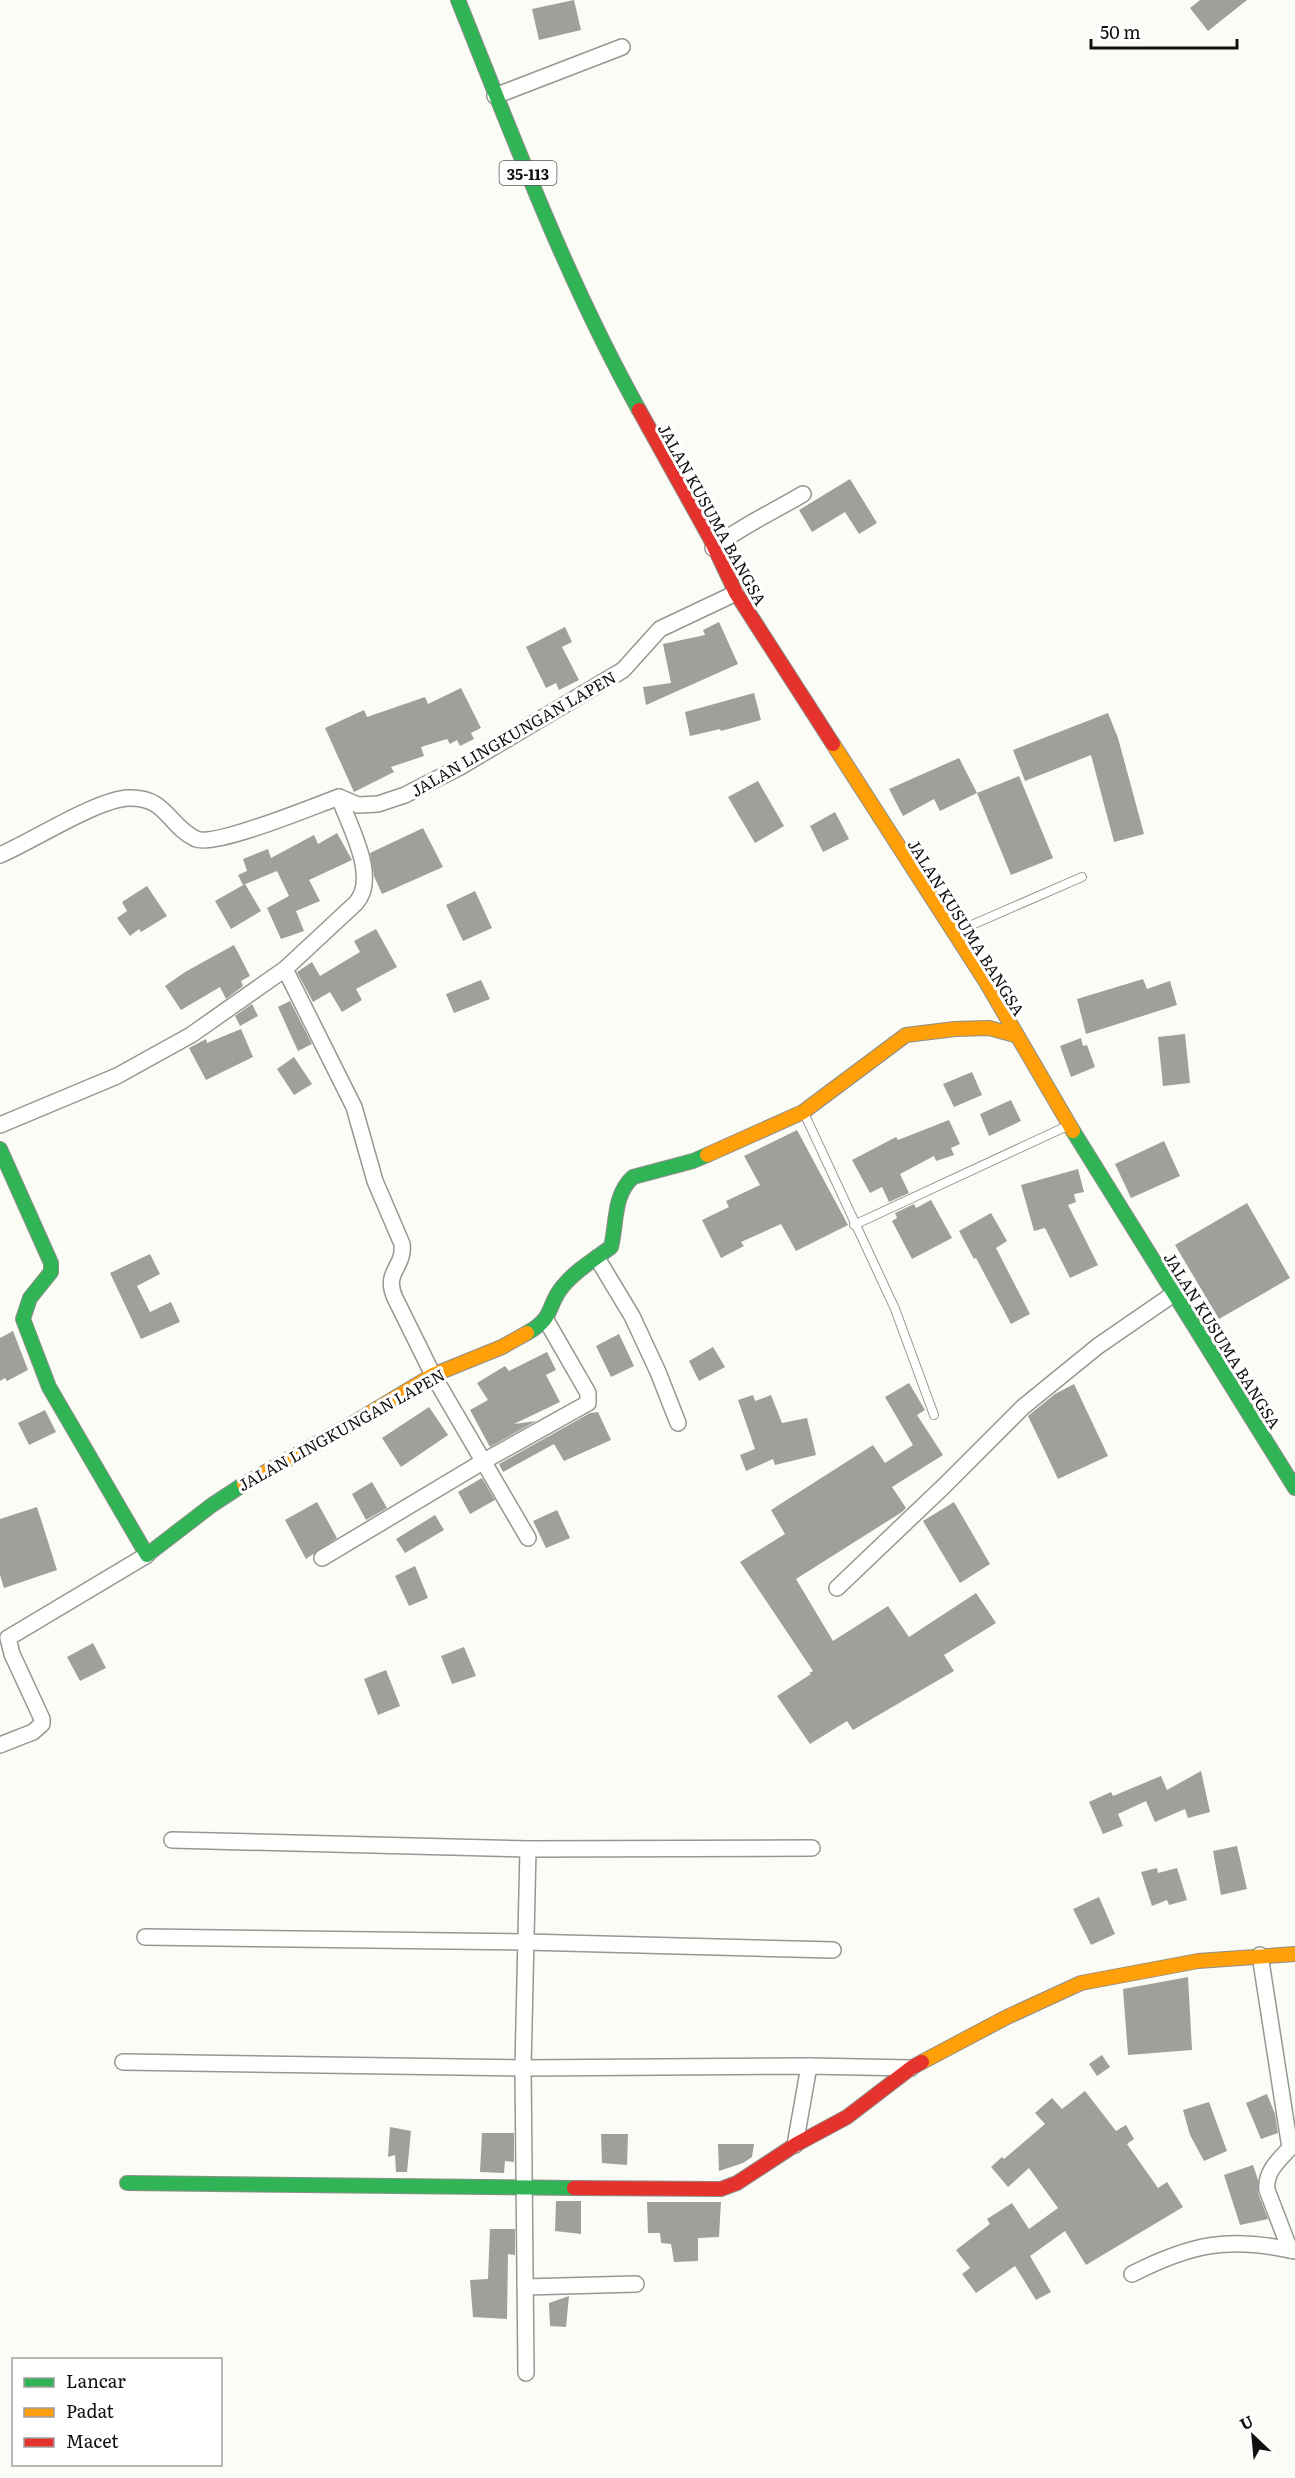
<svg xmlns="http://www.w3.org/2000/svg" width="1295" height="2478" font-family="Literata,serif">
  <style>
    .building { fill: #a09f9b }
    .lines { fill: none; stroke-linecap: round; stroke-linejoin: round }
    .lane-casing { stroke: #969694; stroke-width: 10 }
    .street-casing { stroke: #969694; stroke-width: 18 }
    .fast-casing { stroke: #8d8d8a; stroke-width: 16 }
    .slow-casing { stroke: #8d8d8a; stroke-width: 16 }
    .jam-casing { stroke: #8d8d8a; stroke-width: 16 }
    .lane { stroke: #fffffe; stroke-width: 8 }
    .street { stroke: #fffffe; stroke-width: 15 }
    .fast { stroke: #30b455; stroke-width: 14 }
    .slow { stroke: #ff9f0a; stroke-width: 14 }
    .jam { stroke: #e5322d; stroke-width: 14 }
    .labels { text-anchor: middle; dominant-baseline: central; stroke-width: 6; stroke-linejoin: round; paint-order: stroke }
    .shield { fill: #fff; stroke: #585858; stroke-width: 1.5 }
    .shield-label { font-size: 15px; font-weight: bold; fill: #101010 }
    .street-label { font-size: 16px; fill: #101010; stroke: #fff }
  </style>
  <rect width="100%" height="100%" fill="#fcfcf6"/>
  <g class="building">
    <polygon points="574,0 581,30 539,40 532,9"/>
    <polygon points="1200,0 1247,0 1208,31 1190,8"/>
    <polygon points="850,479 877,523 859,534 845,512 812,532 799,510"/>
    <polygon points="719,622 738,664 646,705 643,687 671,683 663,644 705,635 703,630"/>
    <polygon points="565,627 572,642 562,647 579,680 559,690 556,683 546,688 526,647"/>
    <polygon points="461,688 481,728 471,733 474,739 460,746 457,740 450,744 447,739 421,747 424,756 391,767 394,772 354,792 325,728 364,710 367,717 425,697 428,704"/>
    <polygon points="754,693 761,720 721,731 720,729 690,736 685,712"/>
    <polygon points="1108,713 1118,738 1144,834 1114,842 1091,755 1025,781 1013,750"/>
    <polygon points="959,758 977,793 940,811 934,799 903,816 889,789"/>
    <polygon points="1019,776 1053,858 1011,875 977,793"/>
    <polygon points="758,781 784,826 755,843 728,797"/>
    <polygon points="835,812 849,839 823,852 810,826"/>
    <polygon points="423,828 443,867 382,894 374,876 370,853"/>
    <polygon points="337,833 352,860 309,880 320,901 296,911 304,931 281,939 267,908 289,896 277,871 243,885 238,875 247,871 243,859 268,849 271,858 314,835 318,844"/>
    <polygon points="245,884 261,911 231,929 215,901"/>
    <polygon points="147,886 167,916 141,932 139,929 130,936 117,918 127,911 122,902"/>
    <polygon points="475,891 492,928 463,941 446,905"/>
    <polygon points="376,929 397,967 356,989 362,1000 342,1012 330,992 313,1002 297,972 312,962 320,976 360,952 354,941"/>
    <polygon points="234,945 250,976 241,981 243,986 226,999 220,987 181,1010 165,986 185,972"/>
    <polygon points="1143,979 1147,989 1170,981 1177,1005 1086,1034 1077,999"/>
    <polygon points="481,980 490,999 454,1013 446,994"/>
    <polygon points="290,1001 312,1044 298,1051 278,1007"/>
    <polygon points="252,1004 258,1016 240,1026 235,1016"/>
    <polygon points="241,1029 253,1057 206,1080 189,1048 206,1039 207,1043"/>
    <polygon points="1185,1034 1190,1083 1163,1086 1158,1037"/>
    <polygon points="1081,1038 1083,1046 1087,1045 1095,1067 1071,1077 1060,1046"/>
    <polygon points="294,1057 312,1084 294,1095 277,1069"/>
    <polygon points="972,1072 982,1095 954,1107 943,1084"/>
    <polygon points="1011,1100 1021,1121 989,1136 980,1114"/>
    <polygon points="949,1120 960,1144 951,1148 954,1155 936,1161 934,1156 900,1174 909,1193 889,1202 882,1187 870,1193 852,1160 896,1137 898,1140"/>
    <polygon points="797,1130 848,1225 796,1251 781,1224 741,1242 744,1246 721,1258 702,1220 729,1207 726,1201 760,1185 744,1156"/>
    <polygon points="1164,1141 1180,1176 1131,1198 1115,1164"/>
    <polygon points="1078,1169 1084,1192 1074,1194 1076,1202 1068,1205 1098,1265 1070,1278 1045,1228 1034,1231 1021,1185"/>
    <polygon points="931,1200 952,1238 912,1259 892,1221 897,1218 895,1213 914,1204 916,1208"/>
    <polygon points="1247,1203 1290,1278 1219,1319 1175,1245"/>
    <polygon points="991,1213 1007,1241 996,1248 1030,1314 1011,1324 976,1258 974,1259 959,1231"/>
    <polygon points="150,1254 160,1274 137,1286 150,1312 171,1302 180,1322 141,1339 110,1273"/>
    <polygon points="13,1331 28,1370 7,1381 5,1378 0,1381 0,1338"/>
    <polygon points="619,1334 634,1366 611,1377 596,1346"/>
    <polygon points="713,1347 725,1367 699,1381 689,1361"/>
    <polygon points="547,1352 556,1370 546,1375 560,1402 514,1424 536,1421 490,1447 470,1410 488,1400 477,1383 505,1366 509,1371"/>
    <polygon points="909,1383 925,1410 917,1415 943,1455 892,1487 906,1508 902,1512 796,1579 833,1641 888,1606 909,1637 976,1593 996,1623 944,1655 954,1671 853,1730 847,1721 810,1744 777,1696 811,1674 809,1673 813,1671 740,1562 785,1534 771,1510 873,1445 885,1463 913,1445 885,1397"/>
    <polygon points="1074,1384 1108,1456 1058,1479 1028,1416 1055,1394"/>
    <polygon points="753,1395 755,1401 771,1395 782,1423 807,1418 816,1455 775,1465 773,1459 746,1471 740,1455 755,1449 738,1400"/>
    <polygon points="429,1407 448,1435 401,1467 382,1438"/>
    <polygon points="45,1410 56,1432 29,1445 18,1423"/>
    <polygon points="598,1412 611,1440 564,1461 554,1444 503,1472 499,1464 590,1413"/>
    <polygon points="482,1478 495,1500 470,1514 458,1492"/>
    <polygon points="372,1482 387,1508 366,1520 352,1494"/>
    <polygon points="317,1502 337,1538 306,1559 285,1520"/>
    <polygon points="954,1502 990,1564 960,1583 923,1521"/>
    <polygon points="37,1507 57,1570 4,1588 0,1575 0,1519"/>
    <polygon points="557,1510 570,1538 546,1548 533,1521"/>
    <polygon points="435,1515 444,1530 405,1553 396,1539"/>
    <polygon points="415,1566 428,1598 409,1606 395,1576"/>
    <polygon points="93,1643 106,1668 80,1681 67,1657"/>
    <polygon points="464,1647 476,1676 452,1684 441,1656"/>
    <polygon points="386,1670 400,1706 378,1715 364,1679"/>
    <polygon points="1201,1771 1210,1812 1188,1818 1185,1809 1155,1822 1146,1801 1118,1814 1123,1826 1103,1834 1089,1802 1111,1792 1113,1796 1161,1776 1167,1790"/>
    <polygon points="1237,1846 1247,1889 1221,1895 1213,1851"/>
    <polygon points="1157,1868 1158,1873 1177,1868 1187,1900 1169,1905 1167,1900 1152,1906 1141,1872"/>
    <polygon points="1099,1897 1115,1934 1091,1945 1073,1909"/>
    <polygon points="1188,1977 1192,2050 1128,2055 1123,1989"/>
    <polygon points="1102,2055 1110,2067 1097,2076 1089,2064"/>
    <polygon points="1085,2091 1116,2131 1126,2125 1134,2139 1127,2144 1158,2188 1167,2182 1183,2207 1086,2265 1065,2231 1030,2256 1051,2292 1036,2300 1015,2266 976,2293 962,2274 970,2268 956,2250 990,2224 987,2219 1012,2203 1029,2229 1058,2208 1029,2168 1008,2187 991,2167 1002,2157 1004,2159 1045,2124 1035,2113 1052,2098 1062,2109"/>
    <polygon points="1267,2094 1275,2114 1278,2133 1261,2139 1246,2103"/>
    <polygon points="1209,2102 1227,2151 1204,2161 1190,2135 1183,2110"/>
    <polygon points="390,2127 411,2131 407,2172 396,2172 395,2155 388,2157"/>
    <polygon points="482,2133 514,2133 514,2162 505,2161 504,2173 480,2172"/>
    <polygon points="601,2134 628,2134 627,2165 602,2163"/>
    <polygon points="718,2144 754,2144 752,2157 743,2163 719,2171"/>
    <polygon points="1253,2165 1258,2180 1258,2193 1268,2219 1240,2225 1224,2175"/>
    <polygon points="556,2201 581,2201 581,2234 555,2231"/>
    <polygon points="647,2202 721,2202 719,2237 698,2238 698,2261 674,2262 671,2244 661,2243 660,2233 648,2233"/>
    <polygon points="490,2229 515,2229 515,2255 508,2254 507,2319 473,2317 470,2280 488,2279"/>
    <polygon points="569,2296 566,2327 550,2326 549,2303"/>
  </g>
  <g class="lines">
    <defs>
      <g id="lane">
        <polyline points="958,931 1082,877"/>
        <polyline points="804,1113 895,1309 934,1415"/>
        <polyline points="854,1225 1065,1127"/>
      </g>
      <g id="street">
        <polyline points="495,96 622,47"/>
        <path d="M713 548C741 526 773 512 803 494"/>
        <path d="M0 855C33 841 97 799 129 798 167 797 168 826 196 839 216 847 314 806 339 797L358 805 378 804 405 795 460 767 623 670 660 629 736 593"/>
        <path d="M285 969 354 1107 375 1181 402 1244C405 1268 383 1271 395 1298L433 1375 528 1538"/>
        <path d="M0 1125 117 1076 191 1035 285 969 356 903C379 877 349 826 339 797"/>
        <polyline points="597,1258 632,1316 658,1372 678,1423"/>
        <polyline points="322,1558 484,1461 588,1403 588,1393 546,1320"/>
        <polyline points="837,1588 944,1486 1023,1407 1098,1346 1175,1293"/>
        <polyline points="0,1745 33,1732 42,1724 42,1719 12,1654 8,1638 147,1555"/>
        <polyline points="172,1840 528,1849 812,1848"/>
        <polyline points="145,1937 526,1942 833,1950"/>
        <path d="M1260 1955 1290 2148C1278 2161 1265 2172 1267 2190L1290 2250"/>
        <polyline points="123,2062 523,2068 809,2066 911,2068"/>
        <polyline points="795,2145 809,2066"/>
        <path d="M1132 2274C1191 2244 1229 2236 1295 2251"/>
        <polyline points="525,2287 636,2284"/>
        <polyline points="526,2373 523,2068 528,1849"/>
      </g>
      <g id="fast">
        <path d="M458 0C514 139 566 279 639 410"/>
        <polyline points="1073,1131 1295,1488"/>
        <polyline points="0,1149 51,1263 51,1272 30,1298 23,1319 49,1387 147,1555 212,1505 244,1484"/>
        <path d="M527 1333C556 1317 546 1306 563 1286 576 1270 595 1259 611 1247 617 1223 613 1195 633 1177L693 1161 707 1155"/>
        <polyline points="127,2183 574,2188"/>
      </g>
      <g id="slow">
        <polyline points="833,744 986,982 1073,1131"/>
        <polyline points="707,1155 803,1112 906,1035 955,1029 989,1028 1015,1035"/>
        <polyline points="244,1484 348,1426 433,1375 502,1347 527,1333"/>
        <polyline points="922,2062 1007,2017 1081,1983 1198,1961 1295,1954"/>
      </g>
      <g id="jam">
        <polyline points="639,410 710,538 736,593 833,744"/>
        <polyline points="574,2188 721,2189 737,2183 795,2145 847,2117 911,2068 922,2062"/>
      </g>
    </defs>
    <use href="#lane" class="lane-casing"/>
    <use href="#street" class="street-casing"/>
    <use href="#fast" class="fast-casing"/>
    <use href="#slow" class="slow-casing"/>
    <use href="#jam" class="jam-casing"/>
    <use href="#lane" class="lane"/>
    <use href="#street" class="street"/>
    <use href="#fast" class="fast"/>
    <use href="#slow" class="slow"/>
    <use href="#jam" class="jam"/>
  </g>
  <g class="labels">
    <rect class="shield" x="499.5" y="161" width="57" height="24" rx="4.5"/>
    <g class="shield-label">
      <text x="528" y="173">35-113</text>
    </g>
    <g class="street-label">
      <text transform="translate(713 514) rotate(61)">JALAN KUSUMA BANGSA</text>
      <text transform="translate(513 733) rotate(-30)">JALAN LINGKUNGAN LAPEN</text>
      <text transform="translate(967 927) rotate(58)">JALAN KUSUMA BANGSA</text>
      <text transform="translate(1223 1340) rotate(58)">JALAN KUSUMA BANGSA</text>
      <text transform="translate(341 1429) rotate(-29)">JALAN LINGKUNGAN LAPEN</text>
    </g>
  </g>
  <rect x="12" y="2358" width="210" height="108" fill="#ffffff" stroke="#9f9f9f" stroke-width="1.5"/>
  <rect x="24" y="2378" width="30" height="9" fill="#30b455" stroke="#9f9f9f" stroke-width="1.5"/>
  <text x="66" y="2388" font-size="18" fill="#101010">Lancar</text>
  <rect x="24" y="2408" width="30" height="9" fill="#ff9f0a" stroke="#9f9f9f" stroke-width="1.5"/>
  <text x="66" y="2418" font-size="18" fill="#101010">Padat</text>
  <rect x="24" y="2438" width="30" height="9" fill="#e5322d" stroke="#9f9f9f" stroke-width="1.5"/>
  <text x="66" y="2448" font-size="18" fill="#101010">Macet</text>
  <g transform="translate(1253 2436) rotate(334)" stroke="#ffffff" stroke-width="4.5" paint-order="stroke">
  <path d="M0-4.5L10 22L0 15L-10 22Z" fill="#101010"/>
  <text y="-9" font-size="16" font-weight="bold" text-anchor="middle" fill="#101010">U</text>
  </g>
  <path d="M1091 39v9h146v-9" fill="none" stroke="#101010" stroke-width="3"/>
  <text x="1100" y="39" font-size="18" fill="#101010" stroke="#ffffff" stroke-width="4.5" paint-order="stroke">50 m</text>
</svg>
